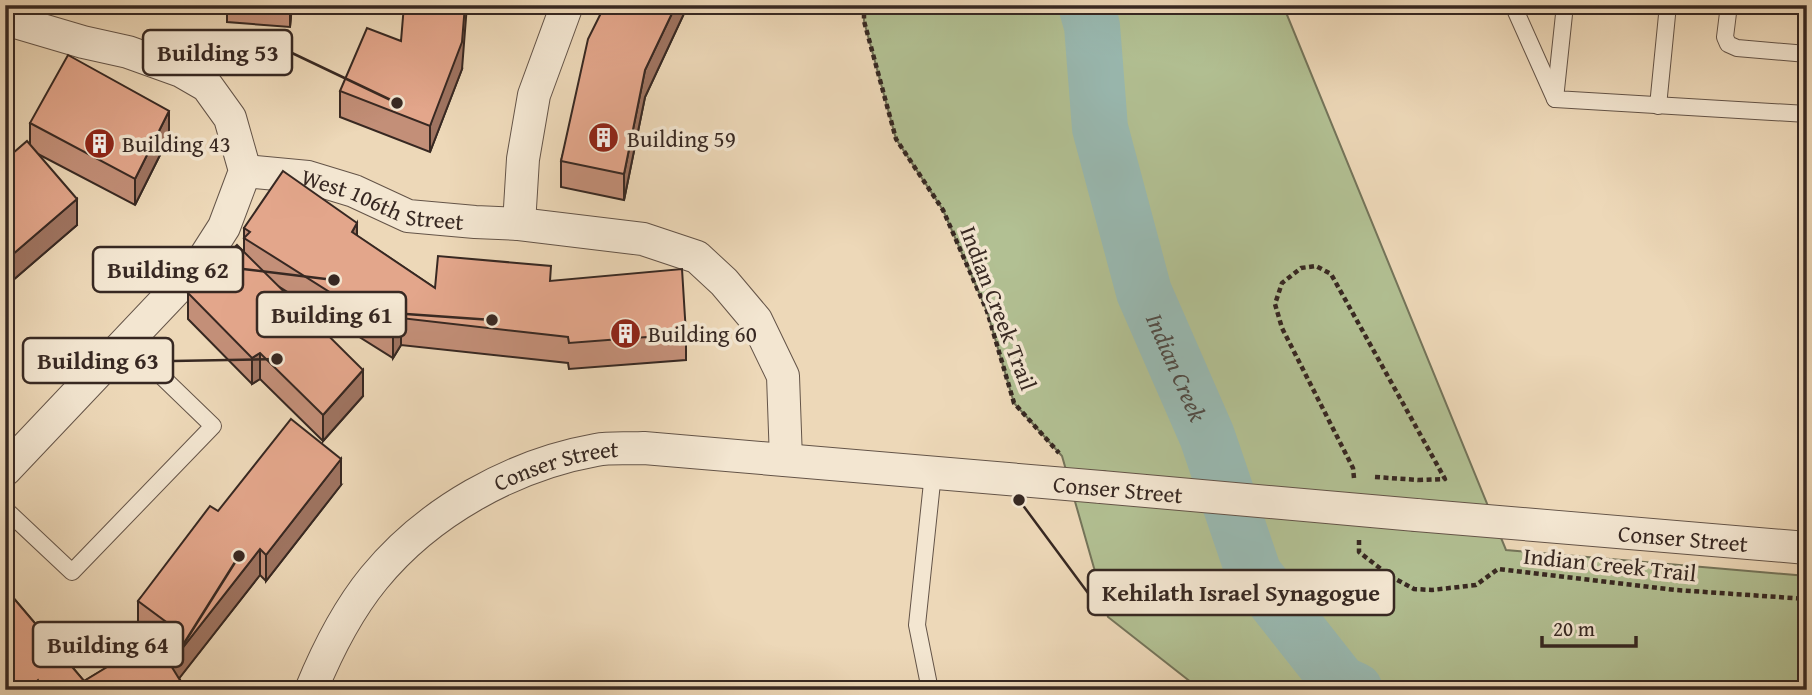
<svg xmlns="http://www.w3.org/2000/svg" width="1812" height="695" font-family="'Gentium Book Plus',serif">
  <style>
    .green { fill: #b2c093; stroke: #74745a; stroke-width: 2 }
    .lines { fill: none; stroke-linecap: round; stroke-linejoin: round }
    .river { stroke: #99b9b1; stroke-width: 56 }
    .lane-casing { stroke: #645448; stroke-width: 18 }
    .street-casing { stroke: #645448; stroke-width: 34 }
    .path { stroke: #372822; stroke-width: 4.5; stroke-dasharray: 5 3.5; stroke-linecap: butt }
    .lane { stroke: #f3e6d1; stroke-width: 16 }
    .street { stroke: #f3e6d1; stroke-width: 32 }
    .street-bridge-casing { stroke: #645448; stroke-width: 34; stroke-linecap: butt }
    .path-bridge { stroke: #372822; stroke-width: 4.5; stroke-dasharray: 5 3.5; stroke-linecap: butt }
    .street-bridge { stroke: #f3e6d1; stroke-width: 32 }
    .wall { fill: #c38f78; stroke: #372822; stroke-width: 2 }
    .shaded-wall { fill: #9f7461; stroke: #372822; stroke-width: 2 }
    .building { fill: #e3a68b; stroke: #372822; stroke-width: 2 }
    .labels { text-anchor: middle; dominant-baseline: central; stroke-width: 7; stroke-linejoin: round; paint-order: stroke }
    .poi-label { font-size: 23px; fill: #372822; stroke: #f3e6d1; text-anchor: start }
    .street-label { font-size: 23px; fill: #372822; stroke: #f3e6d1 }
    .water-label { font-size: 24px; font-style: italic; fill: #504c46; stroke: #f3e6d1 }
    .leader { fill: none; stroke: #372822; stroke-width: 2.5 }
    .callout-dot { fill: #372822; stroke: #f3e6d1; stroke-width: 2.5 }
    .callout { fill: #f3e6d1; stroke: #372822; stroke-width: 2.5 }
    .callout-label { font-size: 24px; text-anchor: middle; font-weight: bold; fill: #372822 }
  </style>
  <rect width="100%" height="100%" fill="#edd8b8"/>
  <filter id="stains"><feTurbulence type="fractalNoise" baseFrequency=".00286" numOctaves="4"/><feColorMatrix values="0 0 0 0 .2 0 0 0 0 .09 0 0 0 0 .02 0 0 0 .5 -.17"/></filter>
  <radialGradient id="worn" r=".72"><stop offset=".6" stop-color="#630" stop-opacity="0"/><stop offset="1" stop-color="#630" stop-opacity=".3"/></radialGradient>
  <polygon class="green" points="864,5 1283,5 1506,550 1807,576 1807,690 1201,690 1108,617 1062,456 1014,403 987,311 943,210 896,139 864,21"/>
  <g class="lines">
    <path class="river" id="s1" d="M1086 5 1092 26 1100 128 1144 292 1207 436 1254 574 1340 683 1355 690"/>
    <defs>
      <g id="lane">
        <polyline points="1513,5 1555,99"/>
        <polyline points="1565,5 1555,99 1807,114"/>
        <polyline points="1729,5 1725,37 1728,44 1737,48 1807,54"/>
        <polyline points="1658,106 1668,5"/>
        <polyline points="5,509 72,572 213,426 126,342"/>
        <polyline points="930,690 917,625 933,473"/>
      </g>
      <g id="street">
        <polyline points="5,19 83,42 128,52 181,71 207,86 230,118 245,171 224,227 201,263 5,470"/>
        <path id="s2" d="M245 171 308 177 354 191 408 216 475 222 519 224 643 239 697 257 724 282 756 320 783 376 786 460"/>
        <polyline points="519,224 523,159 534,95 567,5"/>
        <path id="s3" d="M1416 515 1807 548"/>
        <path id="s4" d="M311 690C327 651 347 611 374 578 428 512 512 465 596 450 611 447 629 449 644 448L1101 487"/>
      </g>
    </defs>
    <use href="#lane" class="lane-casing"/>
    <use href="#street" class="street-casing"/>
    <g class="path">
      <polyline points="864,5 864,21 896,139 943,210 987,311 1014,403 1059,453"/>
      <polyline points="1354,478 1353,468 1282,328 1275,304 1282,283 1301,268 1316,266 1331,274 1445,479 1419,480"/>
      <polyline points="1359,540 1359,552 1390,576 1414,589 1432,590 1476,585 1498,569 1676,590 1807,599"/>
    </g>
    <use href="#lane" class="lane"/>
    <use href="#street" class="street"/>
    <defs>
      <polyline id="street-bridge" points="1101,487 1416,515"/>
    </defs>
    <use href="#street-bridge" class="street-bridge-casing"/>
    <polyline class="path-bridge" points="1375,477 1419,480"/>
    <use href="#street-bridge" class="street-bridge"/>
  </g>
  <g class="wall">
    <polygon points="227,5 292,5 290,27 227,22"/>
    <polygon points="605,5 688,5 645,97 624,200 561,187 561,161"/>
    <polygon points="462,69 430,152 340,117 340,91"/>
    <polygon points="30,123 169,137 135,205 38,154 77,225 5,287 5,160 30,144"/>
    <polygon points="244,228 357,236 435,288 551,281 686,334 686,360 569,369 568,363 401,345 393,358 278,286 363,396 323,441 260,379 252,384 188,319 188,293 244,252"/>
    <polygon points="341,485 266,581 260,575 179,678 186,690 5,690 5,588 84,681 154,639 138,627 138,601 218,511"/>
  </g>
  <g class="shaded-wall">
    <polygon points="290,5 292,5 290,27"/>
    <polygon points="465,5 467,5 462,69 430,152 430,126"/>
    <polygon points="676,5 688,5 645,97 624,200 624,174 645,70"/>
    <polygon points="169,111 169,137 135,205 135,179"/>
    <polygon points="77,199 77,225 5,287 5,261"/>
    <polygon points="357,223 357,249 352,232"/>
    <polygon points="401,318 401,345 393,358 393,332"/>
    <polygon points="260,353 260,379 252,384 252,358"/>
    <polygon points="363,370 363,396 323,441 323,415"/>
    <polygon points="341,459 341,485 266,581 266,555"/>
    <polygon points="260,549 260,575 170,690 170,664"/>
    <polygon points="38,680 38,690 28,690"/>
  </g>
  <g class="building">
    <polygon points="404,5 465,5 462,42 430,126 340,91 367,28 401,41"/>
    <polygon points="605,5 676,5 645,70 624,174 561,161 588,39"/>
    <polygon points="68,55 169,111 135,179 30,123"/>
    <polygon points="27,141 77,199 5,261 5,160"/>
    <polygon points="283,171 357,223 352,232 435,288 438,256 551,266 550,281 682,269 686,334 569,343 568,337 401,318 393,332 244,238 250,232 244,228"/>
    <polygon points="237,245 363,370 323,415 260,353 252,358 188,293"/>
    <polygon points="291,419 341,459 266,555 260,549 170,664 186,690 44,690 38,680 28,690 5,690 5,588 84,681 173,627 138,601 210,506 218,511"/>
  </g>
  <defs>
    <symbol id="building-disc" viewBox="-11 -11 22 22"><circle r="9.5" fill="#8f2418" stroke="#f3e6d1"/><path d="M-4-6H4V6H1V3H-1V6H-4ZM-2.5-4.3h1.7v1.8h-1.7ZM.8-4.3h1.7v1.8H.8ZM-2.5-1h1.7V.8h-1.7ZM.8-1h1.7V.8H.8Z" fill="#fff"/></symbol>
  </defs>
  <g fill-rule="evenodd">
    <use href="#building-disc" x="586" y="120" width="35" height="35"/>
    <use href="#building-disc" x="82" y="126" width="35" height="35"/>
    <use href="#building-disc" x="608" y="316" width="35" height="35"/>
  </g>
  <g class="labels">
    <g class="poi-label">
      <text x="627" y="138">Building 59</text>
      <text x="122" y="143">Building 43</text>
      <text x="648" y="333">Building 60</text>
    </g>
    <g class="street-label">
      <text stroke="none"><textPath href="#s2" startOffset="142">West 106th Street</textPath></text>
      <text transform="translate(999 308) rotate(69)">Indian Creek Trail</text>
      <text stroke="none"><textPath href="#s4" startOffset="348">Conser Street</textPath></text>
      <text transform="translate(1118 489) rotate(5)">Conser Street</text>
      <text stroke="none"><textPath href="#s3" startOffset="268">Conser Street</textPath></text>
      <text transform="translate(1610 564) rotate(6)">Indian Creek Trail</text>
    </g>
    <g class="water-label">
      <text stroke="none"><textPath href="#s1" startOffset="376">Indian Creek</textPath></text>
    </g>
  </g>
  <path class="leader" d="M397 103L292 53M334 280L243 269M492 320L406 314M277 359L173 361M1019 500L1088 593M239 556L183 645"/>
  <g class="callout-dot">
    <circle cx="397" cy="103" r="7"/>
    <circle cx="334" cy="280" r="7"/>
    <circle cx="492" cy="320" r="7"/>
    <circle cx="277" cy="359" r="7"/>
    <circle cx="1019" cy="500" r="7"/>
    <circle cx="239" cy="556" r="7"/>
  </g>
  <g class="callout">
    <rect x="143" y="30" width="149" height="45" rx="7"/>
    <rect x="93" y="247" width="150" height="45" rx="7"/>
    <rect x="257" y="292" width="149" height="45" rx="7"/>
    <rect x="23" y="338" width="150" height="45" rx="7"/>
    <rect x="1088" y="570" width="306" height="45" rx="7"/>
    <rect x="33" y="622" width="150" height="45" rx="7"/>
  </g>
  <g class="callout-label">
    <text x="218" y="61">Building 53</text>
    <text x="168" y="278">Building 62</text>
    <text x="332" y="323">Building 61</text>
    <text x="98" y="369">Building 63</text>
    <text x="1241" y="601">Kehilath Israel Synagogue</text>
    <text x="108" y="653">Building 64</text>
  </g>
  <rect width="1812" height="695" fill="none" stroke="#edd8b8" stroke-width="28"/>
  <rect x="7" y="7" width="1798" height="681" fill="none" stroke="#372822" stroke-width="3.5"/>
  <rect x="14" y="14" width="1784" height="667" fill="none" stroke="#372822" stroke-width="2"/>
  <path d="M1542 636v10h94v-10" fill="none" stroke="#372822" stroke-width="3.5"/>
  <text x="1553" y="636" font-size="21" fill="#372822" stroke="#f3e6d1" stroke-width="5" paint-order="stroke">20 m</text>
  <rect width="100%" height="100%" filter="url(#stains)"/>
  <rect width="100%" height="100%" fill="url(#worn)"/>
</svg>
